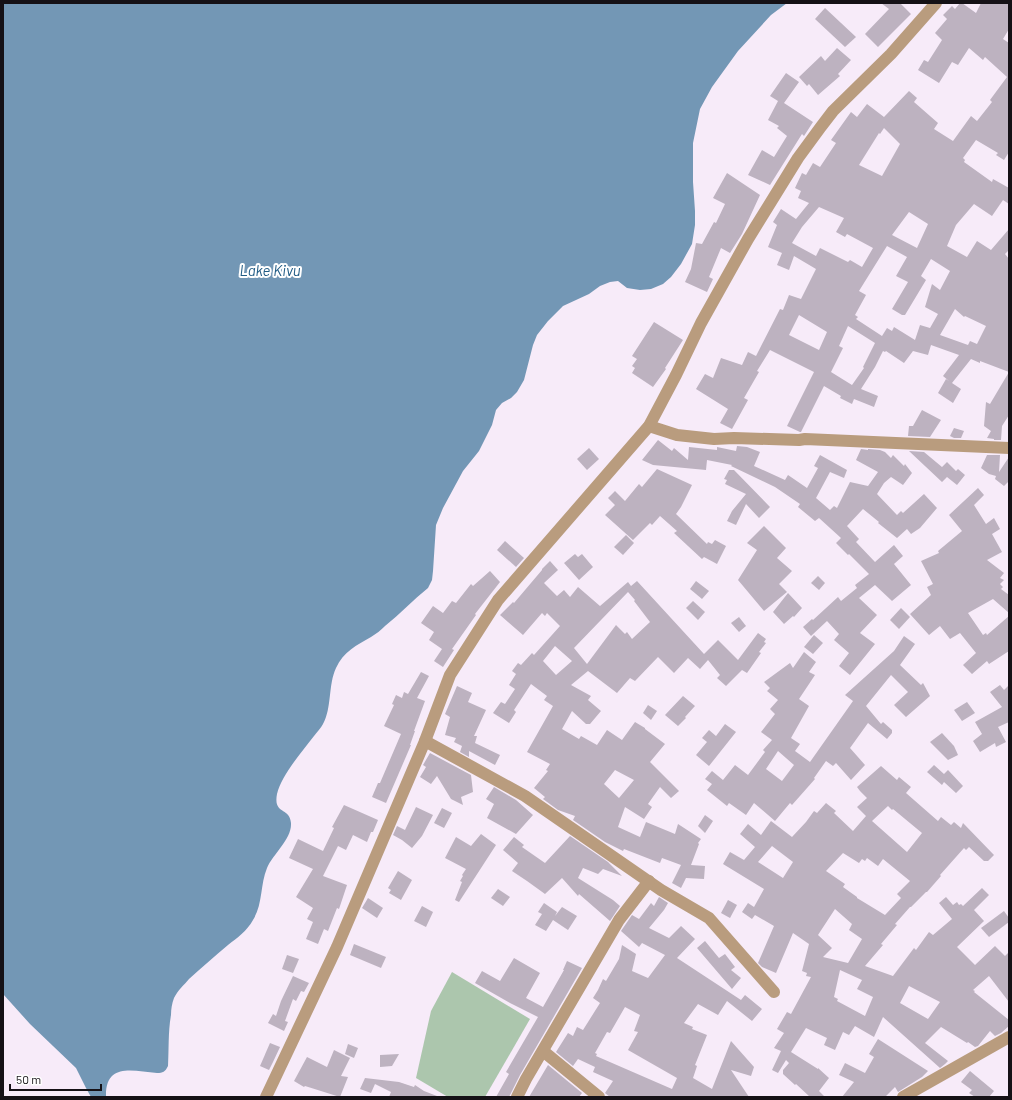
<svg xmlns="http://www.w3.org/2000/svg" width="1012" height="1100" font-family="Barlow,sans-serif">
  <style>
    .green { fill: #acc6ad }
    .water { fill: #7397b5 }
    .building { fill: #bdb2c0; fill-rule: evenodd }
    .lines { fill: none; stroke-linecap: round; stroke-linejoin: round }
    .minor { stroke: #b99c7e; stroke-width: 12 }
    .labels { text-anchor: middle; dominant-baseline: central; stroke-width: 4; stroke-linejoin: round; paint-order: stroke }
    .water-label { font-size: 15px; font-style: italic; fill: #225d86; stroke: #fff }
  </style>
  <rect width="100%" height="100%" fill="#f7ebf9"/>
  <polygon class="green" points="452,972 530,1019 485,1097 448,1097 416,1078 431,1011"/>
  <path class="water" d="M3 3H787L771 15 738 51 712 87 700 109 693 143V182L695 211V225L692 244 681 264 671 277 663 284 651 289 640 290 627 288 618 281 610 282 600 286 589 294 563 306 548 321 537 335 533 345 524 380 517 392 511 398 502 403 496 410 492 425 479 451 463 471 443 508 436 525 433 571 432 580 428 588C413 600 400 614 385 626 381 630 376 634 371 637 357 645 343 652 336 668 328 685 332 708 323 724 321 728 317 732 314 736 302 752 282 774 277 794 273 815 290 807 291 823 292 839 273 854 267 868 260 885 263 904 253 920 247 931 237 938 228 945 215 956 202 967 189 979 184 985 178 990 174 998 172 1003 171 1009 171 1015 168 1032 169 1049 168 1066 165 1072 163 1073 157 1073 133 1071 105 1062 106 1097H91L86 1088 76 1068 30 1024 3 994Z"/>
  <g class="building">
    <polygon points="881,3 900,3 911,14 878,47 865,34 889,9"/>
    <path d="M960 3H962L976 13 981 3H1009V29L1003 39 1009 43V152L1004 160 996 155 998 153 976 140 963 158 965 160 964 162 992 182 993 179 1009 188V204L1003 200 992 216 974 204 956 225 947 246 967 257 977 241 991 250 1009 229V250L1005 254 1009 259V415L1002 426 1001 440H994V439L987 438 991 431 984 426 986 402 990 404 1009 372 980 361V363L971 359 952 383 961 389 953 403 938 393 946 379 949 381 943 376 959 355 931 345 928 355 913 351 904 363 886 351 885 352 883 351 875 367 861 389 878 396 874 407 854 399 852 404 840 398 841 396 824 386 801 432H800L787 426 814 372 770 350 757 371 759 372 744 398 748 400 732 429 720 423 728 409 696 389 705 374 713 378 721 358 742 365 748 352 756 356 780 309 783 310 789 295 801 299 816 269 794 256 789 270 777 265 782 253 768 247 777 225 773 222 781 209 796 219 809 203 798 198 801 191 795 188 802 173 806 175 813 163 820 167 836 143 831 140 851 112 857 117 867 104 884 117 909 91 917 98 914 102 938 123 934 129 953 141 971 116 977 121 992 102 990 100 1007 77 985 57 983 60 969 48 958 65 952 62 939 83 918 70 924 60 928 62 942 40 935 33 947 19 943 15 952 6 955 9ZM884 128 900 144 882 176 859 165 879 133 880 134ZM819 207 844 218 836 232 845 237 847 234 873 248 862 267 850 260 848 262 820 248 816 256 792 243 802 227ZM909 212 928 224 917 248 892 235ZM887 246 907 257 896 276 908 282 892 309 902 315H905L926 280 921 276 931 259 950 271 940 290 932 284 925 307 938 314 930 328 920 325 915 340 894 327 892 331 887 328 882 336 856 319 858 317 855 315 866 295 859 291ZM955 309 964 317 965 316 986 326 977 344 970 341 968 345 940 335ZM799 315 827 332 819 350 789 335ZM848 326 875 343 863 367 864 368 852 385 831 372 843 348 839 346Z"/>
    <polygon points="825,8 856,37 845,47 815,19"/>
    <polygon points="837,48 851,60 838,74 840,76 818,95 809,84 807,86 799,77 821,56 825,61"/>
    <polygon points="786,73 799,82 784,103 813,122 804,136 802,134 770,185 748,175 762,150 774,157 787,136 777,128 779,126 768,120 778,101 770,96"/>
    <polygon points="727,173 760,195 742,234 730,253 721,248 709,277 713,279 707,292 685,282 691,269 696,243 702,244 714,222 716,223 725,204 713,198"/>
    <polygon points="654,322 683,340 665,368 666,369 653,387 632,373 635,368 632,366 637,359 632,356"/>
    <polygon points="922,410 941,420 930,437 908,436 909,426 913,426"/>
    <polygon points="954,428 964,431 961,438 954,438 950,436"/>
    <polygon points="658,440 672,451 674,448 688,460 689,447 717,450 717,447 736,451 737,446 747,447 760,452 754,466 785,480 788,475 807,488 818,468 814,466 820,455 847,470 844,478 830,472 816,498 830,510 834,506 837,508 850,482 868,486 878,472 856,460 861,449 868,450 868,449 880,450 885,452 891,458 893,455 904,466 905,464 912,473 903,485 891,477 884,483 877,494 897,515 901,511 903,513 924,494 937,508 920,528 911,534 907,529 897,538 878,523 879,522 863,509 847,526 859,539 856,542 875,562 894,545 903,556 894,564 911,585 892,601 875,585 859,598 877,615 860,633 875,644 850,675 839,666 849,653 834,640 839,634 827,621 811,636 803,627 812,619 813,620 838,597 841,601 857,588 855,585 869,574 849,554 848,555 836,543 841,538 819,518 815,521 798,507 800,504 775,487 731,466 732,465 707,460 706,470 653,465 642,460"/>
    <polygon points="589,448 599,459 587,470 577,459"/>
    <polygon points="909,451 924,452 942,467 947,462 956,471 958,469 965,475 957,485 947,477 942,482"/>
    <polygon points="987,455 1000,455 999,472 1009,457 1009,481 1004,486 995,479 996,476 989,474 981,468"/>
    <polygon points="657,469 692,485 681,507 676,514 707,544 708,542 712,544 715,540 726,546 717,564 704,557 702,559 674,533 677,531 660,516 652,525 650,523 633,540 605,515 615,505 608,498 615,491 625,501 639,484 642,487"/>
    <polygon points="729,470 734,470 770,507 759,518 746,504 736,525 727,521 732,511 746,494 725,484 727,480 724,479"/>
    <polygon points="978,488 984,495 974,505 986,524 994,518 1000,529 992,534 1002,552 987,560 1004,573 1000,578 1004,580 1000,584 1003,587 1001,589 1009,595 1009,613 993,599 968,613 983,635 986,633 987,635 1009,616 1009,651 989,664 987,661 972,674 963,665 976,653 960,633 950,639 940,626 929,635 910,614 931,595 927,587 933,584 921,561 939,553 938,551 962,531 949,515"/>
    <polygon points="764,526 786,548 777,558 792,571 779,584 787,592 764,611 738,580 757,550 747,543"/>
    <polygon points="626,535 634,543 623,555 614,547"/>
    <polygon points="505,541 524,558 516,567 497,550"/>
    <polygon points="575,554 578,557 582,554 593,567 579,580 564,563"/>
    <path d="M550 561 558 570 544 583 557 596 564 590 570 597 578 587 600 606 628 582 631 586 637 581 704 654 718 640 738 660 758 633 766 639 764 642 766 643 759 652 761 653 747 673 742 670 726 686 717 678 720 675 708 660 700 669 688 658 674 673 658 657 635 681 630 678 617 693 588 671 571 685 591 696 588 700 601 711 590 724H586L572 711 562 729 579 739 581 736 597 745 607 730 622 740 635 722 645 728V729L665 744 650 762 679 791 671 798 660 787 648 804 652 807 644 819 625 807 618 827 640 837 646 822 675 834 678 824 701 839 698 843 699 844 691 865 705 866 704 879 686 878 681 888 672 883 681 865 662 858 660 863 624 849 623 851 605 842 573 820 575 816 558 810 543 799 545 797 534 788 548 771 546 770 550 764 527 752 553 706 544 700 547 696 531 684 514 710 516 712 509 723 493 713 501 702 505 704 515 689 509 685 516 674 512 671 518 663 521 665 532 653 534 655 560 626 547 613 545 616 542 613 523 635 500 615 513 602 514 603 542 570V569ZM628 592 635 600 634 601 650 622 632 639 627 632 625 634 616 625 587 664 574 648ZM555 646 572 661 556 675 543 661ZM615 770 634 780 619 798 604 784Z"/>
    <polygon points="490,571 500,582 475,614 476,615 452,649 454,650 443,667 434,661 442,649 429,640 434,632 421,623 433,606 443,613 452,601 456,603 471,584 473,586"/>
    <polygon points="818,576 825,583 819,590 811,583"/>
    <polygon points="696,581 709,591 702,599 690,589"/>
    <polygon points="788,593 802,608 794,617 793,616 784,624 773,612"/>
    <polygon points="693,601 705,612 698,620 686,608"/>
    <polygon points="901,608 910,617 899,629 890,620"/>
    <polygon points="739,617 746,626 739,632 731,623"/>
    <polygon points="814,635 823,643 813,654 804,647"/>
    <path d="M904 636 915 644 900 665 921 685 923 683 930 696 906 717 894 705 908 692 891 675 866 706 881 724 883 722 892 730V733L887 739 868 723 850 748 865 765 851 780 836 763 833 766 826 761 814 778 815 779 792 805 790 803 775 821 754 803 746 815 729 803 727 806 707 790 712 784 705 779 712 771 723 780 735 765 748 775 765 752 763 750 772 740 761 732 775 714 770 709 778 700 767 691 770 688 764 682 790 663 793 668 804 652 816 662 809 672 815 675 799 699 809 706 791 738 800 744 795 751 810 762 853 701 845 695 894 651ZM778 751 794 765 782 781 766 769Z"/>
    <polygon points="421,672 429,676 417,698 425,701 414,731 415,731 410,745 411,745 386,803 372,797 378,783 380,783 401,734 384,726 394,705 392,704 396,695 402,698 404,692 408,694"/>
    <polygon points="1000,685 1004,690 1009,685 1009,722 998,727 1006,742 996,747 995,743 980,752 973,741 982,734 975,722 1002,707 990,692"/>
    <polygon points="457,686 472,693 468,702 486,710 474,736 477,736 475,743 500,755 495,765 469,751 469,757 460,752 462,746 454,742 456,738 445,735 450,717 445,714"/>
    <polygon points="683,696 695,706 685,717 686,718 678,726 665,715"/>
    <polygon points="967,702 975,713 962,721 954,710"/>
    <polygon points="648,705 657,711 651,720 643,713"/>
    <polygon points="725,724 736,732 709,766 696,755 707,742 702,738 709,730 716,736"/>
    <polygon points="942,733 954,746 958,755 948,760 930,742"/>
    <polygon points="430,753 471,775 473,792 461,797 463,805 451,799 437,776 431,784 420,777 426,767 423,765"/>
    <polygon points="934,765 944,774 948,770 963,786 956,793 944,782 942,785 927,772"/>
    <path d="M881 766 897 780 899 777 911 787 906 793 938 821 941 817 951 825 954 822 961 828 963 823 994 855 988 861H984L969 847 966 850 964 848 940 875 941 876 927 892H926L911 907H910L895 924 897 925 881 944 883 945 865 966 893 976 914 948 916 950 929 932 933 935 952 919 939 903 946 897 953 905 957 902 959 905 961 904 963 906 982 888 989 895 974 910 984 921 957 947 975 965 995 946 1005 956 1009 952V1002L989 976 973 990 975 991 974 992 1009 1020V1026L1001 1033 995 1036 990 1031 978 1046 975 1047 968 1042 967 1043 941 1027 925 1043 948 1061 945 1064 940 1068 883 1017 874 1037 855 1026 849 1035 843 1032 835 1050 824 1045 827 1038 806 1028 791 1052 818 1069V1068L829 1078 819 1091 825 1097H810L796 1084 795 1085 783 1074V1070L789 1063 786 1060 778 1073 772 1070 781 1051 774 1048 784 1033 777 1029 787 1012 791 1014 811 977 806 976 807 973 802 971 809 944 793 933 776 973 762 967 758 963 774 926 755 915 752 919 742 912 748 903 754 907 764 889 723 864 730 852 744 860 755 847 740 834 748 824 761 835 771 821 792 837 806 822 814 811 817 813 826 803 836 811 834 813 853 831 866 816 857 807 867 798 860 791 857 787ZM888 806 892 810 893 809 922 833 907 852 872 821ZM772 846 793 862 783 878 758 862ZM843 853 859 863 862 859 865 861 867 858 878 866 883 859 910 881 897 894 901 898 885 915 857 898V897L843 887 845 884 826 871ZM835 909 852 924 849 930 862 939 848 963 823 957 832 948 818 935ZM840 970 862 980 857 989 873 997 865 1016 837 1001 838 999 834 997ZM909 986 940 1002 928 1019 900 1003Z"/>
    <polygon points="494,787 516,800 533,815 516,834 487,818 494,804 486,799"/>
    <polygon points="344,805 378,820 373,832 371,832 367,842 353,835 346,850 338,846 323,876 347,885 339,909 337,908 328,931 324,929 318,944 306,939 313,922 307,919 313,908 296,897 313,869 289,858 298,839 323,851 334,828 332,827"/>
    <polygon points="416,807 433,815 422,836 412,848 402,840 393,835 397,826 405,830"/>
    <polygon points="442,808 452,813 444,828 434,823"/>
    <polygon points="705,815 713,821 705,833 698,826"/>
    <polygon points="481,834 496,845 459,902 455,900 462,882 460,881 463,876 462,875 466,869 445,858 456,837 471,846"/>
    <polygon points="570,836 608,862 622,876 603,869 598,874 583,868 578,878 613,900 620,906 610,921 579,894 578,896 562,878 545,894 527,881 512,871 518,863 503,850 514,837 524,845 522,847 545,863"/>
    <polygon points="398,871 412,880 401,900 389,893 391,890 388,888"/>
    <polygon points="498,889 510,897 503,906 491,898"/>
    <path d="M659 897 668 903 664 910 649 928 669 938 681 926 695 939 677 958 741 1000 745 995 762 1009 752 1021 727 1001 718 1015 698 1004 684 1023 693 1027 692 1029 707 1035 695 1065 697 1066 693 1078 712 1089 731 1041 754 1067 751 1076 731 1070 749 1097H610L605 1093 613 1081 593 1072 595 1067 578 1059 573 1066 556 1052 568 1033 573 1036 577 1027 583 1030 600 1003 593 998 598 990 603 979 606 981 619 959 622 945 636 954 632 971 648 978 665 955 642 943 639 947 621 931 632 915 639 919 651 903 654 906ZM625 1007 640 1015 634 1031 638 1032 628 1050 677 1078 672 1089 596 1056 597 1054 595 1053 607 1032 610 1033Z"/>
    <polygon points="368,898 383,908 377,918 362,908"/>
    <polygon points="728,900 737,905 730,918 721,913"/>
    <polygon points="544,903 557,912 555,916 562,907 577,916 568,930 553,920 546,931 535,925 542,914 538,912"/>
    <polygon points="422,906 433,912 426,927 414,921"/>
    <polygon points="1004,911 1009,918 1009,922 989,937 981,928"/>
    <polygon points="705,941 719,958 725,954 735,967 731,970 741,978 732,989 697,948"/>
    <polygon points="354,944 386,957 381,968 350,955"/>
    <polygon points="287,955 299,959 293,973 282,969"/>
    <polygon points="514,958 540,973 526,998 543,1007 564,970 563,970 567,961 582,968 520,1075 509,1097 496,1097 509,1074 506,1072 538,1017 510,1003 475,983 482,971 500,981"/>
    <polygon points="293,976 309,983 304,992 301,991 296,1001 293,999 285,1021 288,1022 284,1031 268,1023 273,1014 276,1016 281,1001"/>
    <polygon points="878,1039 928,1071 922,1077 898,1092 895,1087 885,1097 842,1097 854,1082 839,1075 845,1063 865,1073 874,1057 869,1054"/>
    <polygon points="270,1043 280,1047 273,1062 269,1070 260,1066"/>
    <polygon points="348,1044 358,1048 354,1058 345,1054"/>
    <polygon points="334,1050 350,1058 341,1076 348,1077 340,1097 305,1086 304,1087 294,1081 307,1057 327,1067"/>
    <polygon points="399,1054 392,1066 380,1067 380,1055"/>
    <polygon points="548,1065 582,1093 579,1097 529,1097"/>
    <polygon points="970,1071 994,1091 989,1097 975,1097 969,1093 972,1090 961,1082"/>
    <polygon points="365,1078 399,1082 414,1087 415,1085 424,1091 437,1096 437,1097 389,1097 391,1092 375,1084 371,1093 360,1089"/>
  </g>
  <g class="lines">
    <g class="minor">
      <polyline points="649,426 677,435 714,439 734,438 799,440 805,439 1009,448"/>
      <polyline points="425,741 525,796 661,890 709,918 774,992"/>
      <polyline points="543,1051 599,1097"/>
      <polyline points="266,1097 337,947 425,741 450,675 498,600 649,426 676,375 701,323 748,239 798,158 820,128 833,111 891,54 936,3"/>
      <polyline points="517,1097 526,1079 619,920 649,881"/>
      <polyline points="903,1097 1009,1037"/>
    </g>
  </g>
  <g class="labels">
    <g class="water-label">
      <text x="270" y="270">Lake Kivu</text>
    </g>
  </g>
  <rect width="1012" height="1100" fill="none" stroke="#151116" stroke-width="8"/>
  <path d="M10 1084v6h91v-6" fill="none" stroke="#151116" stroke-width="2"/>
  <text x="16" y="1084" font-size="12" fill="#151116" stroke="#ffffff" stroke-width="3" paint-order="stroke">50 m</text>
</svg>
